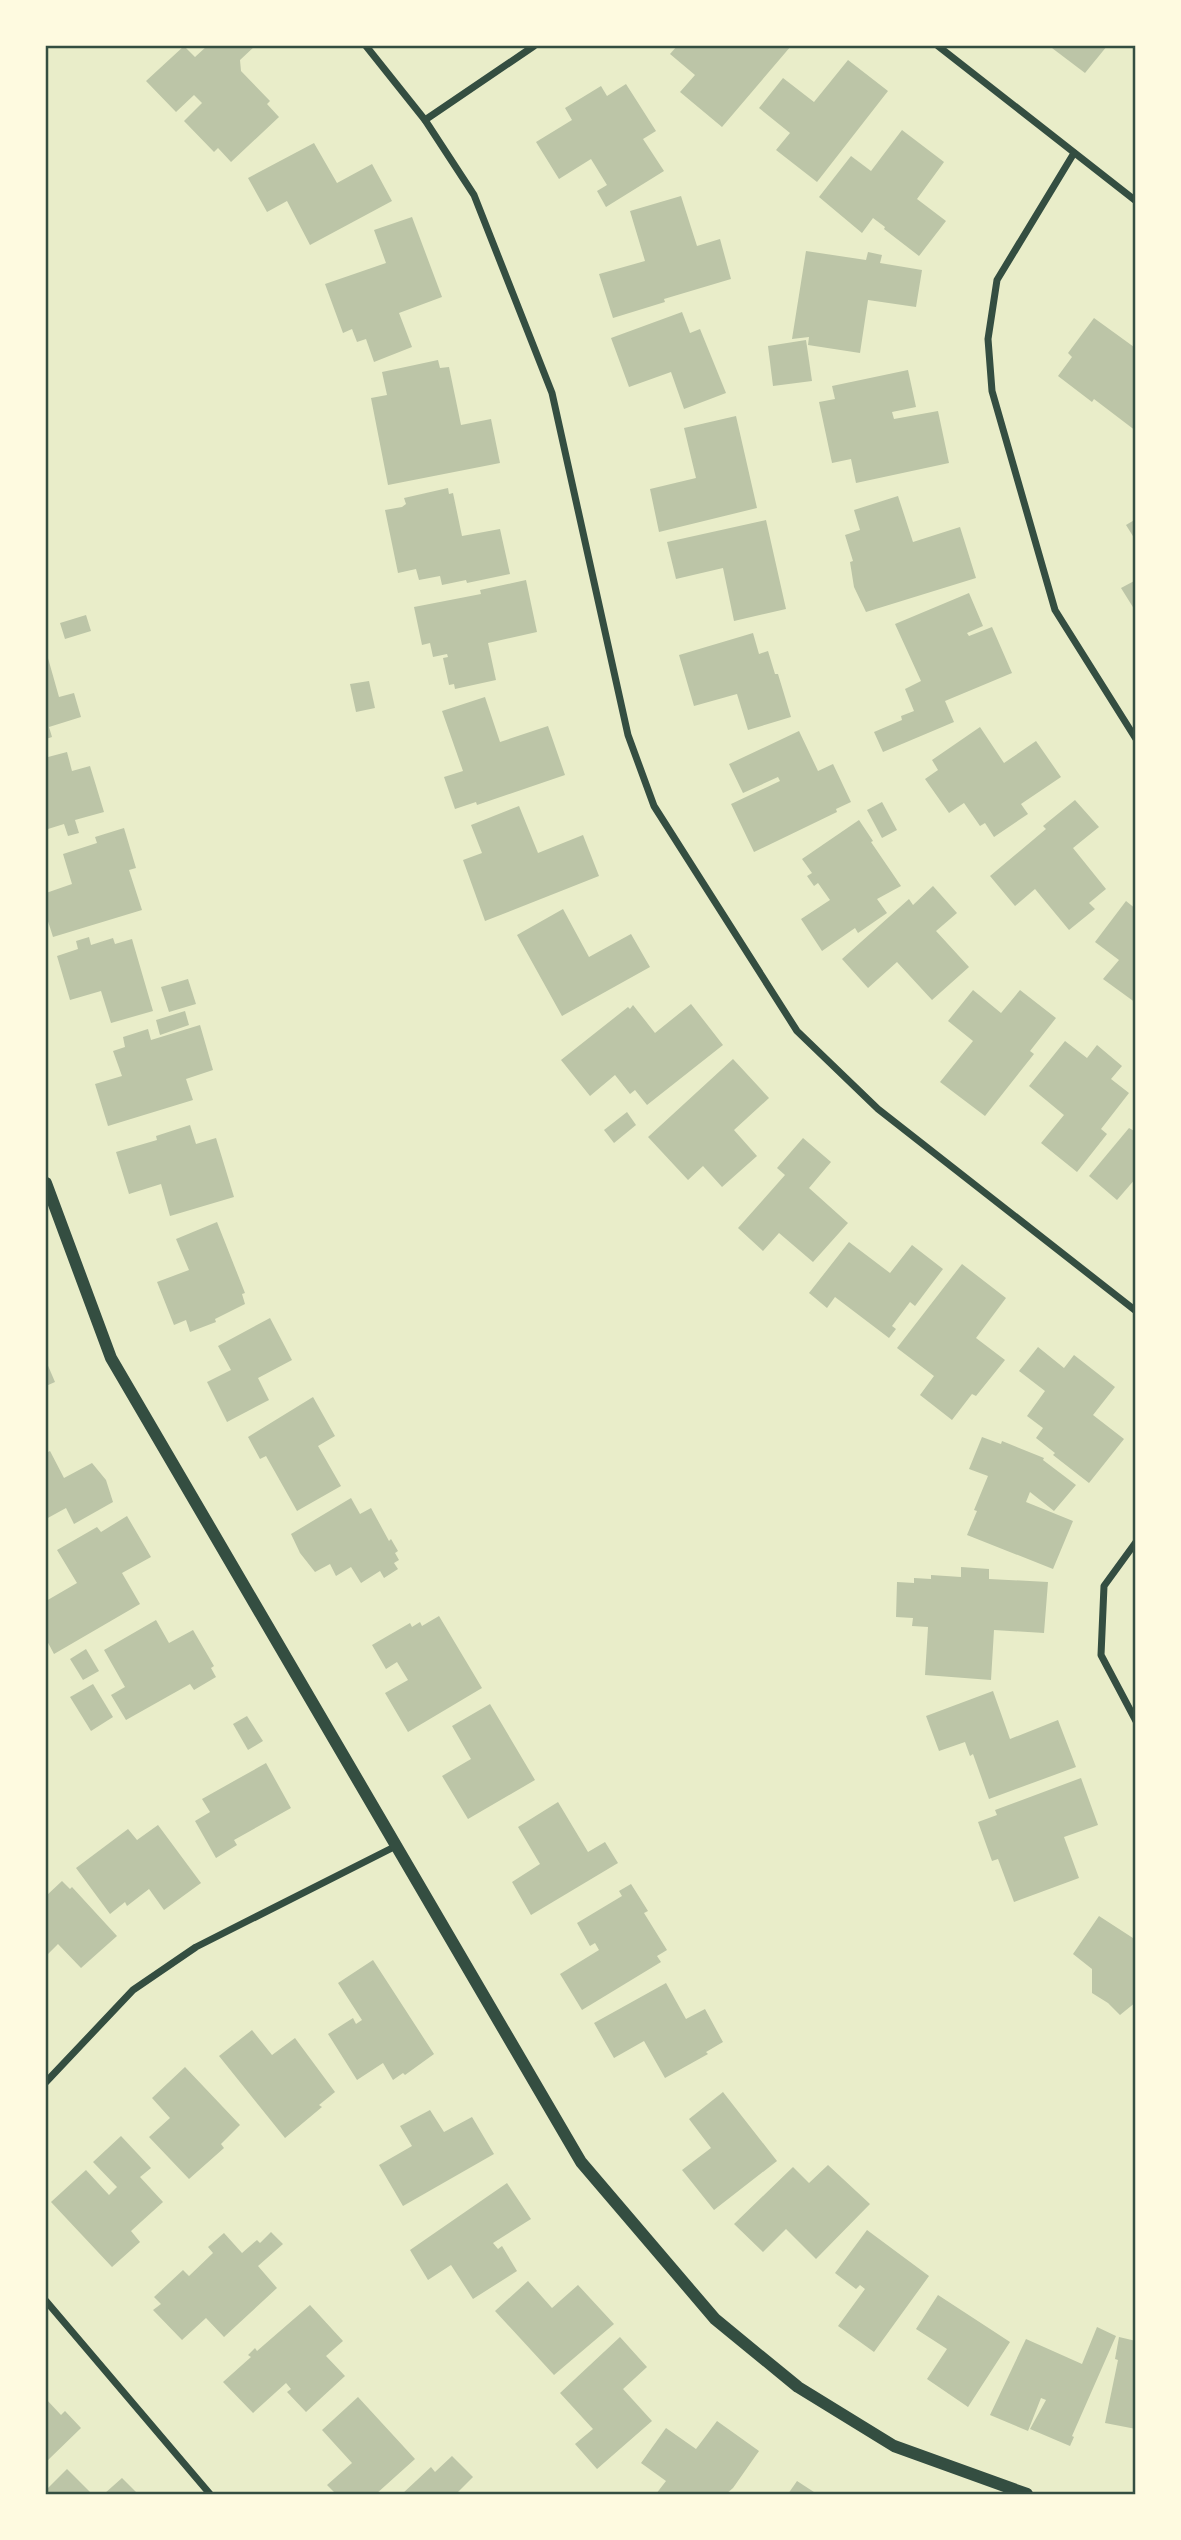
<svg xmlns="http://www.w3.org/2000/svg" width="1181" height="2540" font-family="'Exo 2',sans-serif">
  <style>
    .building { fill: #bcc5a7 }
    .lines { fill: none; stroke-linecap: round; stroke-linejoin: round }
    .minor { stroke: #344e41; stroke-width: 7 }
    .tertiary { stroke: #344e41; stroke-width: 12 }
    .neatline { fill: none; stroke: #344e41; stroke-width: 2.5 }
  </style>
  <rect width="100%" height="100%" fill="#e9edc9"/>
  <g class="building">
    <polygon points="184,46 195,57 207,46 255,46 240,60 241,71 270,101 267,104 279,117 231,162 218,148 214,152 184,121 202,103 194,95 176,112 146,81"/>
    <polygon points="677,46 791,46 722,127 680,92 695,75 670,54"/>
    <polygon points="1054,46 1107,46 1085,73 1052,48"/>
    <polygon points="848,60 888,91 817,182 776,150 790,133 759,108 783,78 814,102"/>
    <polygon points="626,84 656,131 643,139 664,171 606,207 597,191 607,185 591,159 559,179 536,142 572,120 565,108 601,86 607,96"/>
    <polygon points="902,130 944,162 917,199 946,221 919,256 884,229 885,227 873,218 862,233 819,197 851,156 871,171"/>
    <polygon points="314,143 337,183 372,164 392,201 310,245 287,201 267,212 248,178"/>
    <polygon points="681,196 697,246 720,239 731,279 664,299 665,302 613,318 599,274 645,261 630,211"/>
    <polygon points="412,217 442,297 399,313 412,347 374,362 366,339 357,342 352,329 343,333 325,284 386,263 374,230"/>
    <polygon points="806,251 866,260 868,252 882,255 880,263 922,270 916,307 868,300 860,353 808,345 809,337 792,339"/>
    <polygon points="682,312 690,333 700,329 726,393 684,409 671,372 629,387 611,338"/>
    <polygon points="1094,318 1134,347 1136,345 1136,431 1094,399 1092,402 1058,376 1072,357 1068,353"/>
    <polygon points="806,340 812,381 773,386 768,346"/>
    <polygon points="438,360 440,368 449,367 461,425 491,419 500,463 388,485 371,398 387,395 382,372"/>
    <polygon points="908,370 916,407 892,412 894,419 938,411 949,463 856,483 851,459 832,463 819,402 835,399 832,386"/>
    <polygon points="736,416 757,508 659,532 650,489 696,478 684,428"/>
    <polygon points="448,488 449,494 453,493 462,536 500,529 510,574 467,583 466,580 442,585 440,576 419,580 416,569 398,573 385,510 402,507 406,504 404,498"/>
    <polygon points="898,496 913,542 960,527 976,578 866,612 854,587 850,562 853,561 845,535 860,530 854,510"/>
    <polygon points="1136,519 1136,541 1126,525"/>
    <polygon points="766,520 786,609 734,621 723,568 676,579 667,542"/>
    <polygon points="526,580 537,632 488,643 496,680 455,689 454,684 449,685 443,658 448,657 447,654 433,657 430,643 422,645 414,607 481,594 480,590"/>
    <polygon points="1136,580 1136,612 1121,588"/>
    <polygon points="969,593 983,626 967,633 969,636 992,627 1012,673 945,701 954,722 883,752 874,732 902,720 901,716 914,711 905,689 921,681 895,624"/>
    <polygon points="86,615 91,631 65,639 60,623"/>
    <polygon points="753,633 759,654 768,651 775,674 778,674 791,717 748,730 737,694 694,706 679,655"/>
    <polygon points="46,651 59,697 74,693 81,717 49,727 52,737 46,739"/>
    <polygon points="369,681 375,708 356,712 350,684"/>
    <polygon points="485,697 500,742 548,726 565,775 477,805 476,802 455,809 444,777 463,771 442,711"/>
    <polygon points="980,727 1004,763 1036,741 1061,777 1021,804 1028,814 994,837 985,823 980,826 964,803 949,813 925,779 938,770 932,760"/>
    <polygon points="799,731 818,771 833,764 851,802 836,809 837,812 754,852 731,804 780,781 778,777 743,793 729,764"/>
    <polygon points="46,752 48,757 67,752 72,771 90,766 104,812 75,820 79,833 68,836 64,824 48,829 46,820"/>
    <polygon points="1075,800 1099,827 1073,848 1106,889 1089,903 1095,909 1069,930 1035,889 1015,906 990,876 1046,829 1043,826"/>
    <polygon points="882,802 897,830 882,838 867,810"/>
    <polygon points="519,806 538,853 583,835 599,876 485,921 463,860 482,853 471,825"/>
    <polygon points="859,820 873,841 871,842 901,886 877,899 887,913 858,933 855,928 822,951 801,919 830,900 818,883 814,886 807,876 812,873 802,859"/>
    <polygon points="124,828 136,868 129,870 142,910 53,937 46,915 46,893 72,884 63,854 97,843 95,837"/>
    <polygon points="933,886 957,913 936,931 969,967 932,1000 897,962 868,988 842,959 909,899 913,905"/>
    <polygon points="1126,901 1136,909 1136,1003 1103,979 1119,960 1095,942"/>
    <polygon points="563,909 589,957 631,934 650,967 562,1016 517,935"/>
    <polygon points="89,937 91,945 113,938 115,944 132,939 153,1011 111,1023 101,991 70,1000 57,956 78,949 76,941"/>
    <polygon points="188,979 196,1004 169,1012 161,987"/>
    <polygon points="973,990 1001,1013 1020,990 1056,1018 1030,1051 1034,1054 985,1116 940,1082 973,1041 948,1021"/>
    <polygon points="691,1004 723,1045 647,1105 635,1090 630,1094 615,1075 590,1096 561,1060 628,1007 630,1009 633,1005 655,1033"/>
    <polygon points="185,1011 189,1025 160,1035 156,1020"/>
    <polygon points="200,1025 213,1070 186,1079 193,1100 108,1126 95,1084 122,1076 113,1051 125,1047 123,1037 148,1029 151,1040"/>
    <polygon points="1065,1041 1087,1058 1097,1045 1122,1066 1111,1079 1129,1093 1101,1129 1107,1134 1077,1172 1041,1143 1064,1115 1029,1086"/>
    <polygon points="733,1059 769,1098 734,1130 757,1156 722,1187 703,1166 688,1180 648,1137"/>
    <polygon points="627,1112 636,1125 614,1143 604,1130"/>
    <polygon points="190,1125 196,1144 216,1138 234,1197 170,1216 161,1184 129,1194 116,1152 157,1140 156,1136"/>
    <polygon points="1129,1128 1136,1132 1136,1178 1117,1200 1089,1176"/>
    <polygon points="803,1138 831,1162 809,1188 848,1223 813,1262 779,1233 763,1251 738,1228 785,1175 777,1168"/>
    <polygon points="217,1222 245,1293 242,1294 245,1304 215,1319 216,1322 190,1332 186,1320 174,1325 157,1282 189,1270 176,1239"/>
    <polygon points="849,1242 890,1273 912,1245 943,1269 915,1306 910,1302 892,1326 896,1329 889,1338 835,1297 827,1308 809,1293"/>
    <polygon points="962,1264 1006,1298 976,1338 1005,1360 976,1396 972,1394 952,1420 920,1395 934,1376 897,1348"/>
    <polygon points="270,1318 292,1360 258,1378 269,1400 227,1422 207,1382 231,1370 218,1346"/>
    <polygon points="1038,1347 1064,1368 1074,1355 1115,1387 1093,1415 1124,1439 1089,1483 1053,1455 1055,1453 1036,1438 1043,1428 1027,1416 1045,1391 1019,1371"/>
    <polygon points="46,1361 55,1382 46,1386"/>
    <polygon points="313,1397 335,1436 318,1446 341,1486 297,1511 266,1456 260,1459 248,1437"/>
    <polygon points="982,1437 1001,1444 1002,1441 1044,1458 1043,1460 1076,1485 1054,1511 1030,1492 1026,1502 1073,1521 1053,1569 967,1535 977,1511 974,1510 988,1476 969,1469"/>
    <polygon points="50,1451 64,1478 92,1463 106,1480 113,1502 74,1524 66,1508 46,1519 46,1453"/>
    <polygon points="351,1498 360,1514 371,1508 389,1541 391,1539 398,1551 395,1553 399,1560 394,1563 398,1569 384,1578 380,1571 361,1583 351,1567 336,1576 330,1564 315,1572 300,1553 291,1534"/>
    <polygon points="127,1516 151,1557 122,1573 140,1604 54,1654 46,1639 46,1601 77,1583 57,1550 97,1527 101,1532"/>
    <polygon points="961,1567 989,1569 989,1579 1048,1582 1044,1633 994,1630 991,1680 925,1675 928,1627 912,1626 913,1618 896,1617 897,1582 914,1583 914,1578 931,1579 931,1575 961,1577"/>
    <polygon points="439,1616 482,1688 408,1732 385,1693 408,1680 397,1662 386,1669 372,1645 410,1623 412,1627 420,1622 422,1626"/>
    <polygon points="156,1620 169,1643 193,1630 214,1666 211,1668 216,1677 194,1690 190,1684 126,1720 111,1695 125,1687 104,1650"/>
    <polygon points="86,1649 99,1671 83,1680 70,1659"/>
    <polygon points="93,1684 113,1717 91,1731 70,1697"/>
    <polygon points="993,1691 1010,1739 1058,1720 1076,1767 989,1799 973,1754 970,1756 965,1742 939,1751 926,1716"/>
    <polygon points="490,1704 535,1780 468,1819 442,1776 471,1759 452,1726"/>
    <polygon points="247,1716 263,1741 248,1750 233,1724"/>
    <polygon points="266,1763 291,1808 234,1840 237,1845 216,1858 195,1821 210,1812 202,1799"/>
    <polygon points="1081,1778 1098,1825 1064,1837 1079,1878 1014,1902 998,1859 992,1861 978,1822 997,1815 995,1810"/>
    <polygon points="558,1802 588,1852 605,1842 618,1863 531,1915 512,1882 540,1864 518,1827"/>
    <polygon points="158,1825 201,1883 164,1910 149,1889 127,1906 125,1902 110,1914 76,1868 128,1829 137,1840"/>
    <polygon points="62,1881 70,1889 72,1887 117,1936 81,1968 58,1944 46,1956 46,1896"/>
    <polygon points="631,1884 648,1911 644,1913 667,1950 657,1956 661,1962 582,2010 560,1974 599,1950 595,1943 590,1946 577,1923 622,1896 619,1891"/>
    <polygon points="1099,1916 1136,1940 1136,2002 1120,2015 1108,2003 1092,1993 1092,1969 1073,1954"/>
    <polygon points="373,1960 434,2054 405,2075 403,2073 393,2080 383,2063 357,2080 328,2034 353,2018 356,2024 362,2020 338,1983"/>
    <polygon points="666,1983 686,2019 705,2009 723,2042 706,2052 708,2054 665,2078 644,2041 614,2058 594,2023"/>
    <polygon points="252,2030 272,2055 295,2038 335,2092 319,2105 322,2107 285,2138 219,2056"/>
    <polygon points="185,2067 240,2125 221,2144 224,2148 189,2179 149,2137 170,2118 152,2098"/>
    <polygon points="723,2092 777,2161 714,2210 682,2170 711,2148 689,2119"/>
    <polygon points="430,2110 444,2132 472,2117 494,2154 403,2206 379,2165 412,2146 400,2126"/>
    <polygon points="121,2136 151,2168 140,2177 163,2202 131,2231 140,2242 112,2267 51,2202 86,2170 109,2195 117,2187 93,2162"/>
    <polygon points="828,2165 870,2204 816,2259 786,2229 763,2252 734,2224 793,2167 809,2183"/>
    <polygon points="507,2183 531,2219 493,2243 498,2249 502,2246 517,2271 473,2299 451,2265 428,2280 410,2250"/>
    <polygon points="867,2230 929,2276 874,2352 838,2326 865,2289 860,2285 856,2289 835,2273"/>
    <polygon points="271,2232 283,2244 258,2266 277,2288 224,2337 206,2318 182,2340 153,2310 161,2304 154,2297 183,2270 189,2276 213,2253 208,2247 224,2233 242,2253 257,2240 260,2243"/>
    <polygon points="528,2281 552,2308 578,2285 614,2324 554,2375 495,2311"/>
    <polygon points="938,2295 1010,2342 968,2407 927,2379 947,2349 916,2329"/>
    <polygon points="310,2305 343,2341 326,2356 345,2376 306,2412 287,2392 291,2389 286,2383 253,2413 223,2382 251,2357 248,2355 255,2348 257,2351"/>
    <polygon points="1097,2327 1116,2336 1072,2436 1074,2437 1070,2446 1030,2429 1046,2400 1041,2398 1028,2431 990,2415 1026,2339 1082,2364"/>
    <polygon points="620,2337 647,2367 623,2389 652,2421 597,2469 575,2444 593,2429 560,2393"/>
    <polygon points="1119,2337 1136,2341 1136,2429 1105,2423 1118,2360 1115,2359"/>
    <polygon points="358,2397 415,2459 376,2494 336,2494 327,2485 352,2463 322,2430"/>
    <polygon points="46,2399 61,2415 65,2411 81,2428 46,2462"/>
    <polygon points="717,2421 759,2451 733,2488 726,2494 656,2494 666,2481 641,2463 666,2428 696,2449"/>
    <polygon points="452,2456 473,2477 456,2494 402,2494 431,2467 435,2472"/>
    <polygon points="67,2469 92,2494 46,2494 46,2490"/>
    <polygon points="122,2478 138,2494 104,2494"/>
    <polygon points="797,2481 817,2494 788,2494"/>
  </g>
  <g class="lines">
    <g class="minor">
      <polyline points="366,46 425,120 474,195 552,393 628,735 654,806 797,1031 878,1109 1136,1311"/>
      <polyline points="938,46 1136,201"/>
      <polyline points="425,120 534,46"/>
      <polyline points="1074,153 997,280 988,339 992,391 1055,610 1136,739"/>
      <polyline points="1136,1542 1104,1586 1101,1655 1136,1721"/>
      <polyline points="46,2082 133,1990 196,1947 396,1846"/>
      <polyline points="46,2301 210,2494"/>
    </g>
    <polyline class="tertiary" points="46,1183 111,1358 581,2162 715,2319 798,2387 894,2446 1027,2494"/>
  </g>
  <rect width="1181" height="2540" fill="none" stroke="#fefae0" stroke-width="94"/>
  <rect x="47" y="47" width="1087" height="2446" class="neatline"/>
</svg>
